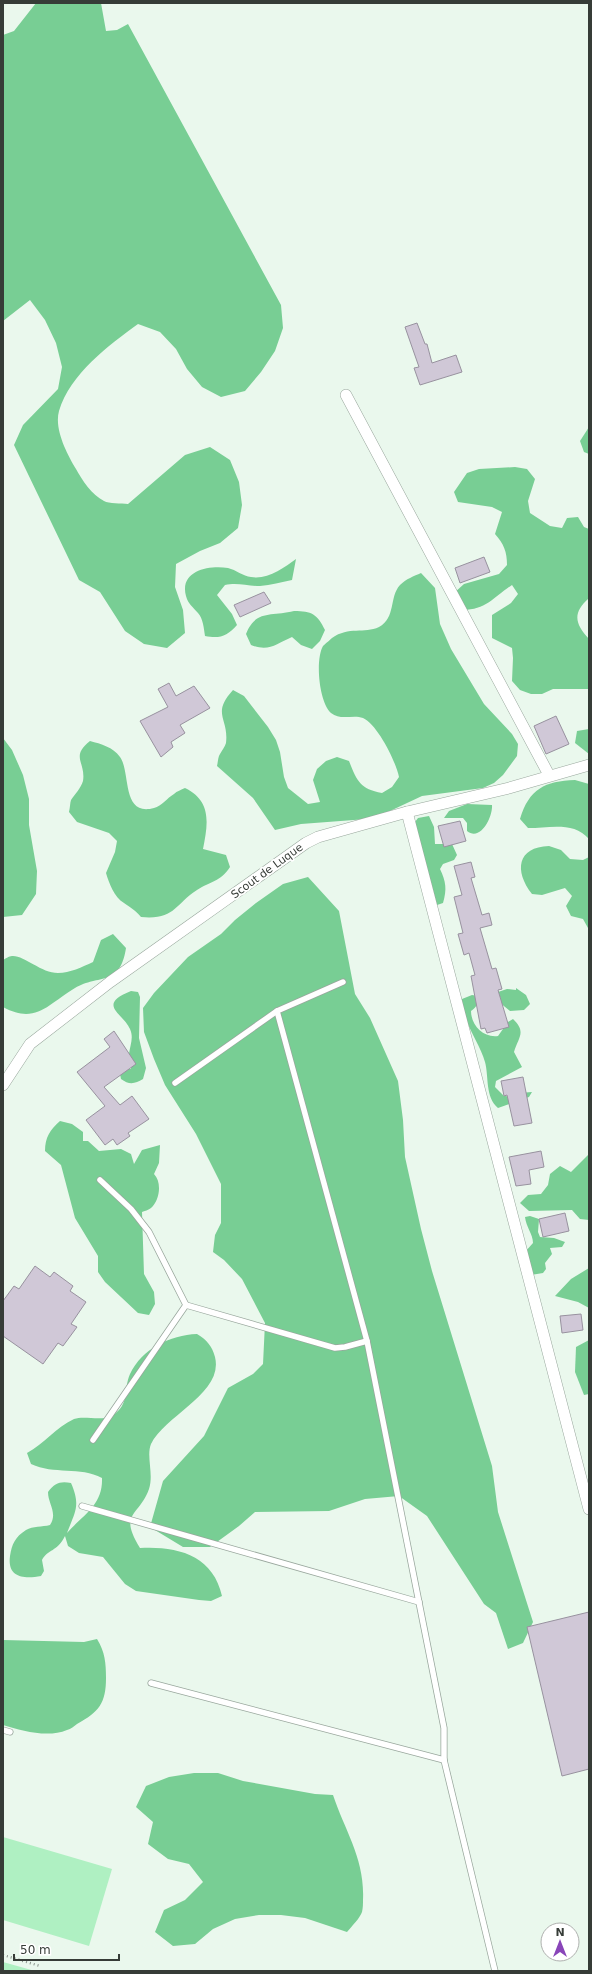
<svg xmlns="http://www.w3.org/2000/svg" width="592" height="1974" font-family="'DejaVu Sans',sans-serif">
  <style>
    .green { fill: #aff0c2 }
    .forest { fill: #78ce94 }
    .building { fill: #d0c8d7; stroke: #98929f }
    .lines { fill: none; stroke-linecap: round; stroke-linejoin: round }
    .service-casing { stroke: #99a79d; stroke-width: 7 }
    .minor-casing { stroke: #99a79d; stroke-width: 12 }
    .path { stroke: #88928a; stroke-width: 2.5; stroke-dasharray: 1 3; stroke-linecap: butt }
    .service { stroke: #fff; stroke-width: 5.5 }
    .minor { stroke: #fff; stroke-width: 11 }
    .labels { text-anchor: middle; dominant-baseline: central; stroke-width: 3.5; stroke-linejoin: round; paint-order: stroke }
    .street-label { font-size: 11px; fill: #363c37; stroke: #fff }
  </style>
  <rect width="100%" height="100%" fill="#eaf8ed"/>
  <g class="green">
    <polygon points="3,1837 112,1869 89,1946 3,1920"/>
    <polygon points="3,1962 35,1971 3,1971"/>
  </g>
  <g class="forest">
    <path d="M36 3H101L106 31 117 30 128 24 281 305 283 328 275 351 261 372 245 391 221 397 202 387 187 369 176 349 160 332 138 324C109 345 70 374 59 411 54 429 67 454 76 469 82 480 92 495 104 501 109 504 121 503 128 504L185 455 210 447 230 460 239 482 242 505 238 528 220 543 200 551 176 564 175 587 183 610 185 633 167 648 144 644 125 631 100 592 79 580 14 445 23 425 58 389 62 367 56 343 45 320 30 300 3 321V35L14 31Z"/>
    <polygon points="589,427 589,454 584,452 580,441"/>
    <path d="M515 467 527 469 535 479 528 501 530 513 550 526 562 528 567 518 578 517 584 527 589 529V598C572 613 575 624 589 639V689H553L542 694H531L520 690 512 681 513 658 512 648 492 638V615L511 603 518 594 512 585C494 597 486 610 463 610L454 593 464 584 499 574 507 565C507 552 504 544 495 534L502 512 492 507 458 502 454 492 467 473 479 469Z"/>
    <path d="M296 559 292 580C281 582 271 585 260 586 247 586 237 582 225 585L217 595 232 614 237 625C227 636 220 639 205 636 204 629 203 618 198 613 193 607 188 604 186 596 179 570 210 565 228 568 236 570 243 576 251 577 267 580 284 568 296 559Z"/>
    <path d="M421 573 435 588 440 624 451 649 484 704 512 734 518 744 517 756 503 775 494 783 483 788 422 796 390 811 367 819 301 824 275 830 253 798 217 766C218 762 218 757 220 754 222 750 225 747 226 743 229 718 211 714 233 690L244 696 268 727 276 740 280 752 284 777 288 788 308 804 320 802 313 780 317 769 326 761 337 757 349 761C357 781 360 789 382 793L392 787 399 777C396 762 378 725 363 718 353 714 341 721 331 713 319 702 315 660 323 646 325 644 330 640 332 638 349 626 364 634 379 627 396 618 389 597 400 585 406 579 414 576 421 573Z"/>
    <path d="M294 611C312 611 317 614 325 630L320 641 312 649 301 645 292 637C276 644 269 652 251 645L246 634C256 609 271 617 294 611Z"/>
    <polygon points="589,729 589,754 575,743 577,731"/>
    <polygon points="3,738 12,750 23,775 29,799 29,825 37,871 36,894 22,915 3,917"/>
    <path d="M90 741C101 744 113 747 120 757 131 772 121 817 154 808 162 806 167 798 174 794 177 791 181 790 185 788 212 801 208 824 203 849L226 855 230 867C220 882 211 881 197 890 174 905 175 920 141 917 135 910 131 908 124 903 114 897 109 883 106 873L115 852 117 841 109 833 77 822 69 812C70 808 70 803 71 800 75 794 81 788 83 781 86 762 70 757 90 741Z"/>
    <path d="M575 780 589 784V839C574 821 549 828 528 828L520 819C529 789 545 781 575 780Z"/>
    <path d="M467 804 492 805C493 816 481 842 467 831V823L463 818H444L449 811Z"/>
    <path d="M429 816 434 827 435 844H452L457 855 454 860 443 864 440 869C446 882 447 889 443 903L437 905 415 822 418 818Z"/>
    <path d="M549 846 561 850 570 859 583 860 589 857V939L588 928 583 919 571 916 566 906 572 896 565 888 542 895 532 894C514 871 517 847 549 846Z"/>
    <polygon points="308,877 339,911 355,994 370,1018 398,1081 403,1120 405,1157 421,1229 432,1271 492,1466 498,1512 533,1622 523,1643 508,1649 496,1613 484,1604 427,1516 399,1496 365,1499 329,1511 255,1512 239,1526 210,1547 183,1547 150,1527 163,1481 204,1436 228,1388 253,1374 263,1364 265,1323 242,1279 224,1260 213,1252 215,1235 221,1223 221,1184 196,1134 165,1085 154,1059 144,1032 143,1008 154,993 188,957 221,934 235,920 256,903 283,884"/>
    <path d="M113 934 126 948C120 987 99 974 75 988 48 1004 36 1025 3 1007V960C5 959 9 956 12 956 24 955 41 973 58 973 70 973 82 967 93 962L101 940Z"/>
    <polygon points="516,988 526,995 530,1004 524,1010 510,1011 499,1002 495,993 507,989 516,990"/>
    <path d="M131 991 138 992 140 997 139 1038 146 1068 143 1079C135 1084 129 1085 121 1079L120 1074 125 1069H131C131 1063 129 1059 129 1054 130 1045 134 1038 130 1029 123 1013 96 1005 131 991Z"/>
    <path d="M472 995 478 996C478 1004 477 1007 471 1011 471 1025 483 1038 498 1036L508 1022 513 1019C527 1032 518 1038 514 1052L522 1067 496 1081 495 1087 504 1096C514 1097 522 1092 532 1092L529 1097 498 1108C485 1097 489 1077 485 1062 480 1043 460 1018 462 999Z"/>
    <path d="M60 1121 72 1124 83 1132V1141H88L99 1151 121 1149 131 1154 134 1164 142 1150 160 1145 159 1163 154 1174C162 1182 160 1200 151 1208 149 1210 144 1211 142 1212L144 1274 154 1292 155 1304 149 1315 138 1313 105 1282 98 1272V1256L75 1218 61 1165 45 1151C45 1137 50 1130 60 1121Z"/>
    <polygon points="589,1154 589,1220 580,1219 572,1210 529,1211 520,1203 528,1195 541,1194 548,1185 550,1174 560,1166 571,1172"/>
    <path d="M530 1216 539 1219 538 1232 540 1237 554 1238 565 1242 562 1247 550 1248 552 1254 545 1263 546 1269 543 1273 531 1275 525 1252 533 1243C533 1234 526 1227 525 1217Z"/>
    <polygon points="589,1268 589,1308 578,1302 555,1296 571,1279"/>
    <path d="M197 1334C207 1340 212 1346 215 1357 224 1393 165 1415 151 1444 146 1456 154 1474 149 1489 139 1517 118 1512 140 1548 177 1546 213 1555 222 1596L211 1601 199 1600 136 1591 125 1584 103 1557 79 1553 68 1546 65 1536C57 1552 48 1549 42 1560L44 1571 41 1576C24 1579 7 1578 10 1556 12 1544 15 1537 26 1530 33 1526 42 1527 50 1525 58 1513 48 1504 48 1492 55 1483 60 1481 71 1483 81 1506 75 1512 67 1533 84 1514 103 1505 102 1478 80 1466 54 1475 31 1464L27 1453C44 1444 56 1427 74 1419 85 1415 102 1422 113 1415 130 1404 123 1390 130 1374 142 1349 170 1335 197 1334Z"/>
    <polygon points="589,1340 589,1394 584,1395 575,1372 576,1347"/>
    <path d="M97 1639C105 1652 106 1663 106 1678 106 1703 99 1712 77 1724 74 1726 71 1729 67 1730 48 1738 22 1731 3 1725V1640L84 1642Z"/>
    <path d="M194 1773H218L243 1781 315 1794 333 1795C345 1831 365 1859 363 1900 363 1903 363 1908 362 1912 360 1918 352 1926 347 1932L305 1918 281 1915H259L235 1919 213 1929 195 1944 173 1946 155 1932 164 1910 185 1900 203 1882 189 1864 168 1859 148 1844 153 1822 136 1807 146 1786 169 1777Z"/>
  </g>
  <g class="building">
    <polygon points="417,323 425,344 427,344 432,363 456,355 462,372 420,385 414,368 419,367 405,327"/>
    <polygon points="484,557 490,572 460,583 455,568"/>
    <polygon points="264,592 271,603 240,617 234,605"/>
    <polygon points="169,683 176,696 194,686 210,708 180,725 185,733 171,742 173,747 161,757 140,721 168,707 158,689"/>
    <polygon points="556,716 569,744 546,754 534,726"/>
    <polygon points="460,821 466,841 444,847 438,826"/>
    <polygon points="471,862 475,877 471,878 482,915 489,913 492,925 480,928 492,969 496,968 502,989 498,990 509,1027 487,1033 485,1028 481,1029 471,976 475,975 469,953 464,955 458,934 463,933 454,897 462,895 454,866"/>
    <polygon points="114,1031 136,1064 104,1087 120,1105 132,1096 149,1119 128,1133 130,1136 117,1145 113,1139 105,1145 86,1120 105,1106 77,1072 110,1047 104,1039"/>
    <polygon points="523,1077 532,1123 514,1126 507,1095 504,1096 501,1081"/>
    <polygon points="541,1151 544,1167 529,1170 531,1184 516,1186 509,1157"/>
    <polygon points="565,1213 569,1231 543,1237 539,1219"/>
    <polygon points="35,1266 50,1277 54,1272 73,1286 70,1291 86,1302 71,1324 77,1327 63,1346 58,1343 43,1364 3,1336 3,1301 14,1286 19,1289"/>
    <polygon points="581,1314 583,1330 562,1333 560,1316"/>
    <polygon points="589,1612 589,1769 562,1776 527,1627"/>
  </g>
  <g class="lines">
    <defs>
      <g id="service">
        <polyline points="343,982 277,1011 367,1341 444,1728 444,1760 495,1971"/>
        <polyline points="175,1083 277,1011"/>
        <polyline points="100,1180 131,1209 149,1232 186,1305"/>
        <polyline points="93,1440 186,1305 335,1348 345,1347 367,1341"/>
        <polyline points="82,1506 419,1602"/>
        <polyline points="151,1683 444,1760"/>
        <polyline points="3,1730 10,1732"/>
      </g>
      <g id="minor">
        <polyline points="346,395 549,775"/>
        <polyline points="407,812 589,1509"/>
        <polyline points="3,1085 30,1044 110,982 306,843 318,837 407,812 509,788 589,765"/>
      </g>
    </defs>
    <use href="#service" class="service-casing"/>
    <use href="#minor" class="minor-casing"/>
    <polyline class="path" points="3,1955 40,1966"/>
    <use href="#service" class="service"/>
    <use href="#minor" class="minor"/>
  </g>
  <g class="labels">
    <g class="street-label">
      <text transform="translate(267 871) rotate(-36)">Scout de Luque</text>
    </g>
  </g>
  <rect width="592" height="1974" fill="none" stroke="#363c37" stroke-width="8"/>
  <g transform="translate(560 1942)"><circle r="19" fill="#ffffff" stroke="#afb1af"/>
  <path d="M0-3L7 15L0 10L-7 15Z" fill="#8945b9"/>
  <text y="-6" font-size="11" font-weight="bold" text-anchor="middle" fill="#363c37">N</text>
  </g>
  <path d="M14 1954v6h105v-6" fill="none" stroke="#363c37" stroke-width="2"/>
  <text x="20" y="1954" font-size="12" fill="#363c37" stroke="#ffffff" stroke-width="3" paint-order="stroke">50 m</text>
</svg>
